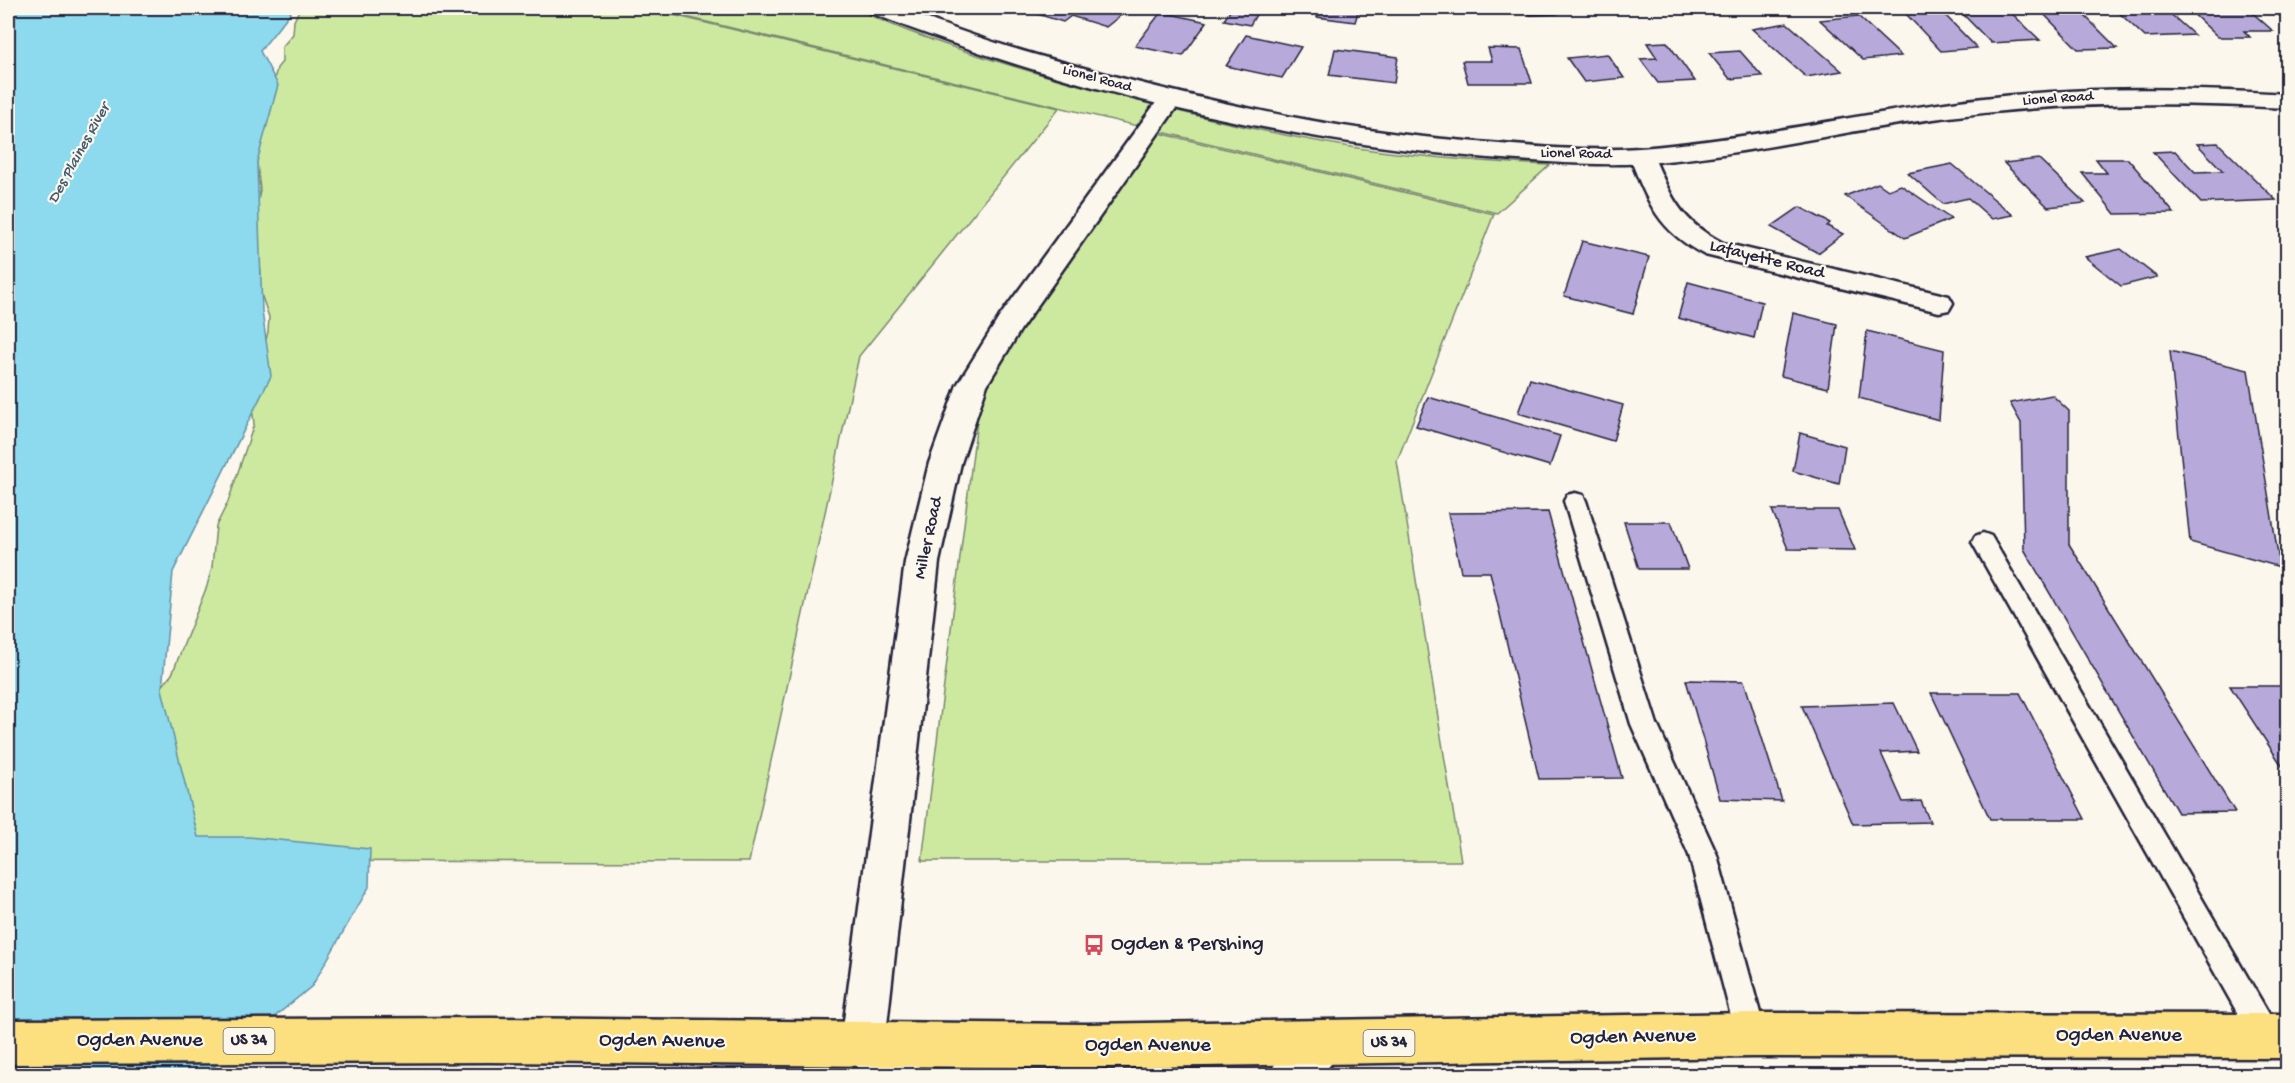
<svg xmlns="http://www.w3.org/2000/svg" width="2295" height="1083" font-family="'Gochi Hand',sans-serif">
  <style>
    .green { fill: #cde9a0; stroke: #78866e; stroke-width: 1.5 }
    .water { fill: #8dd9ed; stroke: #6290a6; stroke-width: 1.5 }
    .building { fill: #b7aadb; stroke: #22223b; stroke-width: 1.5 }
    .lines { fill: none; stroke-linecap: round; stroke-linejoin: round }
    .lane-casing { stroke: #22223b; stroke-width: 5 }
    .street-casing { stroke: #22223b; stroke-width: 5 }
    .secondary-casing { stroke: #22223b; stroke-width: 5 }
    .primary-casing { stroke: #22223b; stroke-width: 5 }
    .lane { fill: #fbf7ec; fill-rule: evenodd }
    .street { fill: #fbf7ec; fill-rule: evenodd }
    .secondary { fill: #fbf7ec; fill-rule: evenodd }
    .primary { fill: #fce080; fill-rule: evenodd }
    .labels { text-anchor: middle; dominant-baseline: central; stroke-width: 4.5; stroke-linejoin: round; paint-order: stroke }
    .far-street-label { font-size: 15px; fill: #22223b; stroke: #fbf7ec }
    .far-water-label { font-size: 16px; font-style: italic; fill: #425970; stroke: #fbf7ec }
    .shield { fill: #fbf7ec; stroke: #636270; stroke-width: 1.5 }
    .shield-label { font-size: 16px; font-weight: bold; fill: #22223b }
    .street-label { font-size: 18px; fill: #22223b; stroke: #fbf7ec }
    .near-poi-label { font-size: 21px; fill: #22223b; stroke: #fbf7ec; text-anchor: start }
    .near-street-label { font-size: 21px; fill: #22223b; stroke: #fbf7ec }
  </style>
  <rect width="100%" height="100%" fill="#fbf7ec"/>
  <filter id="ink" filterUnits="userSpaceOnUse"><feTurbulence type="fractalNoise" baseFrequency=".0167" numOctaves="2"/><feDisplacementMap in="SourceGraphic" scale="12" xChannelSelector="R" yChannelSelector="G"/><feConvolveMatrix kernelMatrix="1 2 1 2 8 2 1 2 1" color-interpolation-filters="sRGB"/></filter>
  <g filter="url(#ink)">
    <g class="green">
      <polygon points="300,8 644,8 1059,108 859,356 749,862 156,861 160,689 172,674 207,586 212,567 216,526 228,502 254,424 251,398 268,332 269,317 259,288 261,273 254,226 260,190 256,154 277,68 282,62 282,47 293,34 294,21"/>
      <path d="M649 8H859L858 10C925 41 997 62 1068 82 1161 108 1256 132 1351 147 1417 157 1483 162 1550 165L1497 213Z"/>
      <polygon points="1155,132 1494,214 1397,461 1461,861 922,861 983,373"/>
    </g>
    <polygon class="water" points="9,8 294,8 260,51 278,85 257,162 262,311 271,376 173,572 162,689 198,837 249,837 370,849 369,887 312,986 204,1075 8,1075"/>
    <g class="building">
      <polygon points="1018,8 1115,8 1126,11 1106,27 1071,16 1063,22"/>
      <polygon points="1232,8 1260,8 1250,25 1224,20"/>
      <polygon points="1320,8 1350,8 1359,9 1355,22 1317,17"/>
      <polygon points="1525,8 1553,8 1557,14 1530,15"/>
      <polygon points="1957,8 2006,8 2040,40 1991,43"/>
      <polygon points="2038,8 2077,8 2117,48 2078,49"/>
      <polygon points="2114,8 2164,8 2194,35 2145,37"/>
      <polygon points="2187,8 2247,8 2273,31 2244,31 2250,37 2218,37"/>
      <polygon points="2272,8 2288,8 2288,24"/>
      <polygon points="1161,12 1207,22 1183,56 1135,46"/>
      <polygon points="1942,12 1977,48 1941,51 1906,14"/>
      <polygon points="1858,16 1901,56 1863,60 1820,20"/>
      <polygon points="1787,23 1842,71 1806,77 1752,29"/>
      <polygon points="1246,35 1301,47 1282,78 1226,66"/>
      <polygon points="1667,42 1695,81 1658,83 1640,59 1657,58 1647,43"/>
      <polygon points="1488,48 1521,49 1532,83 1468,83 1462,61 1492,61"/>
      <polygon points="1335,49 1398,57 1394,83 1329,75"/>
      <polygon points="1740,51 1762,76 1730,79 1709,53"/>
      <polygon points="1607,54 1624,78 1584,82 1567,58"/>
      <polygon points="2218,143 2276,200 2201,203 2153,152 2175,151 2195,172 2223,171 2197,144"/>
      <polygon points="2039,159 2085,203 2048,207 2004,163"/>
      <polygon points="2096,159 2128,159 2174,213 2115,214 2082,173 2107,173"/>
      <polygon points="1952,164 2013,215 1992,219 1968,198 1943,204 1908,173"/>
      <polygon points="1878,183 1888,190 1901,185 1951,219 1905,238 1845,196"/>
      <polygon points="1800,207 1830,223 1827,226 1843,234 1818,253 1771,227"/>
      <polygon points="1582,241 1649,257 1633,314 1564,296"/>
      <polygon points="2121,249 2157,277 2121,286 2085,257"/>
      <polygon points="1688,282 1762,302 1754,338 1678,318"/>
      <polygon points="1793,313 1837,324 1828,388 1781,376"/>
      <polygon points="1867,331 1944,350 1939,420 1859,398"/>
      <polygon points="2170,351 2248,370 2280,567 2190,542"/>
      <polygon points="1530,379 1623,405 1613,441 1518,413"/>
      <polygon points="2052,395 2069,411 2069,544 2235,812 2178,813 2024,549 2021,423 2010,403"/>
      <polygon points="1428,397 1560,436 1550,466 1416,426"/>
      <polygon points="1800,433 1845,446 1839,484 1793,471"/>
      <polygon points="1772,510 1838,510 1855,550 1788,549"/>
      <polygon points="1548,512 1622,778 1539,779 1490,572 1461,572 1448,513"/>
      <polygon points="1624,522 1671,522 1688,569 1639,569"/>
      <polygon points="1686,680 1744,681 1782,801 1720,799"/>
      <polygon points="2230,686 2282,686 2288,694 2288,775"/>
      <polygon points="1931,693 2020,693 2085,819 1990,819"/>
      <polygon points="1894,703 1917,751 1881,753 1903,802 1921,801 1930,822 1853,824 1802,706"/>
    </g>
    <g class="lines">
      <defs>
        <g id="lane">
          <polygon points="1575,493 1583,495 1586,501 1657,724 1717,855 1766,1035 1761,1045 1751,1050 1741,1045 1736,1035 1689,855 1631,724 1564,501 1567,495"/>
          <polygon points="1983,533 1991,536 2276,1026 2281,1036 2276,1046 2266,1051 2256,1046 1972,542 1975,536"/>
        </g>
        <g id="street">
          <polygon points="868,8 891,8 888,13 871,13"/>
          <polygon points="1171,91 1179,93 1183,98 1021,329 987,385 961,463 939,562 885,1043 878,1058 863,1065 848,1058 841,1043 905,562 929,463 957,385 1000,316 1163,93"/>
          <path d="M1641 148 1650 150 1653 155C1671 197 1680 221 1723 243L1949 296 1953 303 1949 310 1939 312 1705 255C1658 231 1647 201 1629 155L1632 150Z"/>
        </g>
        <g id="secondary">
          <path d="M868 8C903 6 926 19 958 30 994 43 1031 54 1069 64 1199 100 1332 130 1466 141 1523 146 1583 152 1640 148 1755 139 1869 111 1984 98 2085 86 2186 88 2288 94V108C2171 102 2057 102 1941 118 1837 131 1732 159 1626 164 1581 165 1534 161 1489 158 1281 142 1065 89 871 13Z"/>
          <path d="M863 1021C887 1031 913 1051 923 1076H867L848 1058 841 1043 848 1028Z"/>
          <path d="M1320 1022 1335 1029 1342 1044 1335 1059 1321 1076H1269C1279 1053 1297 1032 1320 1022Z"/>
        </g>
        <polygon id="primary" points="1751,1013 2288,1014 2288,1058 1751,1057 1086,1068 490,1062 8,1064 8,1020 490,1018 1086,1024"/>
      </defs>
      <use href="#lane" class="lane-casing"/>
      <use href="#street" class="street-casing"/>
      <use href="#secondary" class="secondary-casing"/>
      <use href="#primary" class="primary-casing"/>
      <use href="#lane" class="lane"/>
      <use href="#street" class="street"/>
      <use href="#secondary" class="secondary"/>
      <use href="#primary" class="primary"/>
    </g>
  </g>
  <defs>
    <symbol id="bus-bare" viewBox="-9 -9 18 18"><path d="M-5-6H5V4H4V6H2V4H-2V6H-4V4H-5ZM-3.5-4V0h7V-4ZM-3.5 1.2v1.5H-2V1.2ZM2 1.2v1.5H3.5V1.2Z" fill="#d1495b" stroke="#fbf7ec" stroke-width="2.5" paint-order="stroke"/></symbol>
  </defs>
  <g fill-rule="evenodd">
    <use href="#bus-bare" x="1079" y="930" width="30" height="30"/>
  </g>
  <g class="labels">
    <g class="far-street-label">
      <text transform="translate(1097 79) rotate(15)">Lionel Road</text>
      <text transform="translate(2058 99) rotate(-4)">Lionel Road</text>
      <text transform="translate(1576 154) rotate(1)">Lionel Road</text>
    </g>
    <g class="far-water-label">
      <text transform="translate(80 154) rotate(-61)">Des Plaines River</text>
    </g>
    <g class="shield">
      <rect x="223.5" y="1028" width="51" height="26" rx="4.5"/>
      <rect x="1363.5" y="1030" width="51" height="26" rx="4.5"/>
    </g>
    <g class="shield-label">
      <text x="249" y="1041">US 34</text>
      <text x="1389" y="1043">US 34</text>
    </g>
    <g class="street-label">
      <text transform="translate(1767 260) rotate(14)">Lafayette Road</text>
      <text transform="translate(929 538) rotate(-78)">Miller Road</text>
    </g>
    <g class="near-poi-label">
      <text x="1111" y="945">Ogden &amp; Pershing</text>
    </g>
    <g class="near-street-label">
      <text x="2119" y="1036">Ogden Avenue</text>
      <text transform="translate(1633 1038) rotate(-1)">Ogden Avenue</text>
      <text x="140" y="1041">Ogden Avenue</text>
      <text transform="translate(662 1042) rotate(1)">Ogden Avenue</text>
      <text x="1148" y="1046">Ogden Avenue</text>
    </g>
  </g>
  <rect width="2295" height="1083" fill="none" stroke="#fbf7ec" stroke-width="30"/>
  <rect x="15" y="15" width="2265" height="1053" fill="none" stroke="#22223b" stroke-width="2" filter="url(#ink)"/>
</svg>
